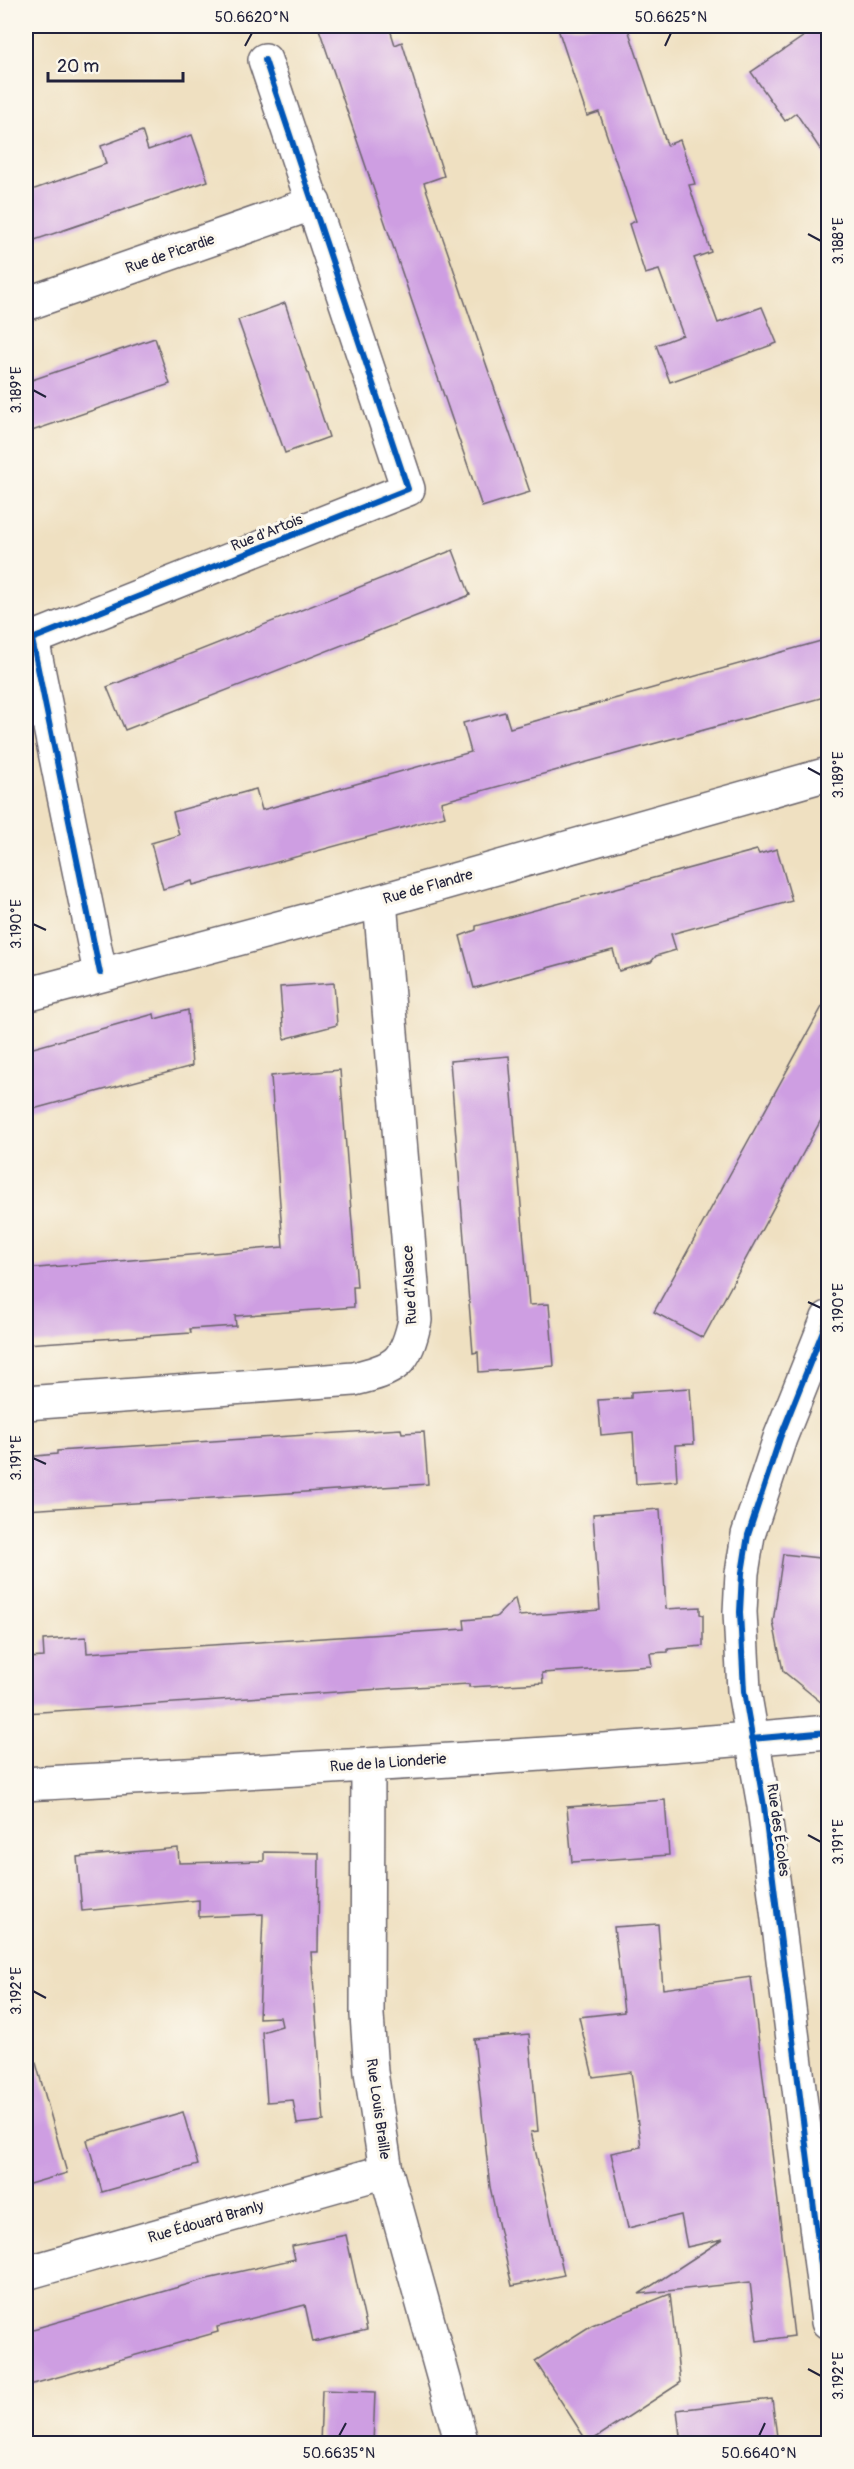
<svg xmlns="http://www.w3.org/2000/svg" width="854" height="2469" font-family="Pangolin,sans-serif">
  <style>
    .building { fill: #ce9ee2 }
    .lines { fill: none; stroke-linecap: round; stroke-linejoin: round }
    .minor-casing { stroke: #6a646a; stroke-width: 36 }
    .minor { stroke: #fff; stroke-width: 33 }
    .cycleway-casing { stroke: #fbf7ec; stroke-width: 10 }
    .cycleway { stroke: #0057b8; stroke-width: 6 }
    .ticks { fill: none; stroke: #22223b; stroke-width: 2 }
    .labels { text-anchor: middle; dominant-baseline: central; stroke-width: 6; stroke-linejoin: round; paint-order: stroke }
    .street-label { font-size: 15px; fill: #22223b; stroke: #fbf7ec }
    .neatline { fill: none; stroke: #22223b; stroke-width: 2 }
    .ticks-label { font-size: 15px; text-anchor: middle; fill: #22223b }
  </style>
  <rect width="100%" height="100%" fill="#fbf7ec"/>
  <filter id="ink" filterUnits="userSpaceOnUse"><feTurbulence type="fractalNoise" baseFrequency=".0167" numOctaves="2"/><feDisplacementMap in="SourceGraphic" scale="12" xChannelSelector="R" yChannelSelector="G"/><feConvolveMatrix kernelMatrix="1 2 1 2 8 2 1 2 1" color-interpolation-filters="sRGB"/></filter>
  <filter id="wash" filterUnits="userSpaceOnUse"><feTurbulence type="fractalNoise" baseFrequency=".008" numOctaves="4" result="noise"/><feDisplacementMap in="SourceGraphic" scale="24" xChannelSelector="R" yChannelSelector="G"/><feGaussianBlur stdDeviation="1.35" result="paint"/><feColorMatrix in="noise" values="0 0 0 0 0 0 0 0 0 0 0 0 0 0 0 0 0 1.4 0 .05"/><feComposite in="paint" operator="in"/></filter>
  <g filter="url(#wash)">
    <rect width="100%" height="100%" fill="#efe0c1"/>
    <g id="blocks">
      <g class="building">
        <polygon points="318,26 389,26 395,45 402,42 444,176 424,183 530,492 482,507"/>
        <polygon points="557,26 627,26 667,145 680,140 695,184 689,185 711,252 694,258 718,323 762,307 777,343 670,382 656,345 683,335 659,270 645,274 629,224 636,221 599,112 587,116"/>
        <polygon points="819,26 828,26 828,161 796,113 785,121 751,72"/>
        <polygon points="142,131 148,150 192,135 208,181 26,243 26,192 106,164 101,146"/>
        <polygon points="285,303 329,437 285,453 238,320"/>
        <polygon points="155,338 170,384 26,433 26,382"/>
        <polygon points="453,550 470,595 125,730 107,687"/>
        <polygon points="828,639 828,696 441,802 445,816 193,885 192,881 163,889 151,843 179,835 173,812 256,789 262,810 471,752 463,723 505,712 510,728"/>
        <polygon points="777,849 792,901 671,934 676,950 656,956 651,962 619,971 613,950 474,988 460,936 476,930 476,926 757,850 759,854"/>
        <polygon points="334,983 337,1025 284,1039 280,987"/>
        <polygon points="828,996 828,1107 703,1338 654,1312"/>
        <polygon points="188,1010 192,1066 26,1111 26,1050 154,1014 155,1019"/>
        <polygon points="509,1056 529,1305 549,1304 554,1366 479,1372 478,1352 473,1353 450,1061"/>
        <polygon points="340,1070 357,1287 353,1287 354,1307 235,1316 236,1326 190,1329 191,1333 26,1344 26,1269 283,1247 271,1076"/>
        <polygon points="690,1388 694,1444 675,1445 677,1481 636,1484 633,1432 601,1435 598,1400 631,1398 631,1392"/>
        <polygon points="401,1429 402,1433 424,1432 428,1484 26,1510 26,1457 57,1454 57,1451"/>
        <polygon points="660,1509 666,1609 700,1607 700,1614 703,1615 703,1646 668,1649 668,1652 650,1653 652,1666 542,1673 543,1683 469,1687 469,1684 396,1688 26,1713 26,1658 44,1657 43,1640 86,1637 87,1653 465,1629 464,1620 496,1617 515,1598 519,1616 600,1610 593,1514"/>
        <polygon points="783,1554 828,1559 828,1708 783,1671 773,1622"/>
        <polygon points="665,1800 669,1855 572,1862 567,1807"/>
        <polygon points="178,1848 179,1863 264,1861 264,1852 319,1853 318,1952 311,1952 324,2121 297,2124 293,2100 267,2102 262,2032 282,2026 280,2017 259,2018 263,1914 199,1917 199,1900 82,1911 77,1857"/>
        <polygon points="658,1924 663,1989 751,1977 794,2336 757,2341 750,2282 639,2294 723,2239 687,2247 681,2215 628,2228 611,2153 641,2147 631,2072 593,2077 579,2017 624,2012 614,1927"/>
        <polygon points="529,2034 538,2131 531,2132 564,2275 512,2286 490,2187 474,2039"/>
        <polygon points="36,2063 67,2173 26,2185 26,2065"/>
        <polygon points="183,2112 198,2165 102,2192 87,2140"/>
        <polygon points="346,2235 367,2330 313,2342 305,2305 217,2327 218,2332 26,2386 26,2331 203,2280 295,2259 292,2246"/>
        <polygon points="670,2294 680,2383 588,2443 535,2361 592,2325"/>
        <polygon points="322,2390 375,2392 373,2444 320,2444"/>
        <polygon points="772,2399 778,2444 681,2444 677,2410"/>
      </g>
    </g>
  </g>
  <g filter="url(#ink)">
    <use href="#blocks" fill-opacity="0" stroke="#6a646a" stroke-width="1.5"/>
    <g class="lines">
      <defs>
        <g id="minor">
          <polyline points="26,304 314,203"/>
          <polyline points="100,973 32,639 408,489 265,60"/>
          <polyline points="26,995 380,901 828,774"/>
          <polyline points="828,1318 780,1438 748,1535 742,1573 740,1612 744,1691 764,1806 828,2322"/>
          <path d="M26 1403 354 1379C396 1369 406 1363 415 1320L380 901"/>
          <polyline points="368,1765 367,2015 371,2072 386,2171 462,2444"/>
          <path d="M26 1784C293 1769 561 1756 828 1732"/>
          <polyline points="26,2273 386,2171"/>
        </g>
      </defs>
      <use href="#minor" class="minor-casing"/>
      <use href="#minor" class="minor"/>
      <defs>
        <g id="cycleway">
          <polyline points="100,973 32,639 408,489 265,60"/>
          <polyline points="828,1318 780,1438 748,1535 742,1573 740,1612 744,1691 764,1806 828,2322"/>
          <polyline points="751,1739 828,1732"/>
        </g>
      </defs>
      <use href="#cycleway" class="cycleway-casing"/>
      <use href="#cycleway" class="cycleway"/>
    </g>
  </g>
  <path class="ticks" d="M245 46 252 33M665 46 671 33M808 234 821 241M33 390 46 397M808 768 821 775M33 924 46 930M808 1302 821 1308M33 1458 46 1464M808 1835 821 1842M33 1991 46 1998M808 2369 821 2376M339 2436 346 2423M759 2436 765 2423"/>
  <g class="labels">
    <g class="street-label">
      <text transform="translate(170 254) rotate(-19)">Rue de Picardie</text>
      <text transform="translate(267 533) rotate(-22)">Rue d'Artois</text>
      <text transform="translate(428 887) rotate(-16)">Rue de Flandre</text>
      <text transform="translate(410 1285) rotate(-93)">Rue d'Alsace</text>
      <text transform="translate(388 1763) rotate(-4)">Rue de la Lionderie</text>
      <text transform="translate(778 1830) rotate(82)">Rue des Écoles</text>
      <text transform="translate(378 2109) rotate(82)">Rue Louis Braille</text>
      <text transform="translate(206 2222) rotate(-16)">Rue Édouard Branly</text>
    </g>
  </g>
  <rect width="854" height="2469" fill="none" stroke="#fbf7ec" stroke-width="66"/>
  <path d="M48 72v9h135v-9" fill="none" stroke="#22223b" stroke-width="3"/>
  <text x="57" y="72" font-size="18" fill="#22223b" stroke="#fbf7ec" stroke-width="4.5" paint-order="stroke">20 m</text>
  <rect x="33" y="33" width="788" height="2403" class="neatline"/>
  <g class="ticks-label">
    <text x="252" y="22">50.6620°N</text>
    <text x="671" y="22">50.6625°N</text>
    <text transform="translate(838 241) rotate(-90)" y="5">3.188°E</text>
    <text transform="translate(16 390) rotate(-90)" y="5">3.189°E</text>
    <text transform="translate(838 775) rotate(-90)" y="5">3.189°E</text>
    <text transform="translate(16 924) rotate(-90)" y="5">3.190°E</text>
    <text transform="translate(838 1308) rotate(-90)" y="5">3.190°E</text>
    <text transform="translate(16 1458) rotate(-90)" y="5">3.191°E</text>
    <text transform="translate(838 1842) rotate(-90)" y="5">3.191°E</text>
    <text transform="translate(16 1991) rotate(-90)" y="5">3.192°E</text>
    <text transform="translate(838 2376) rotate(-90)" y="5">3.192°E</text>
    <text x="339" y="2458">50.6635°N</text>
    <text x="759" y="2458">50.6640°N</text>
  </g>
</svg>
